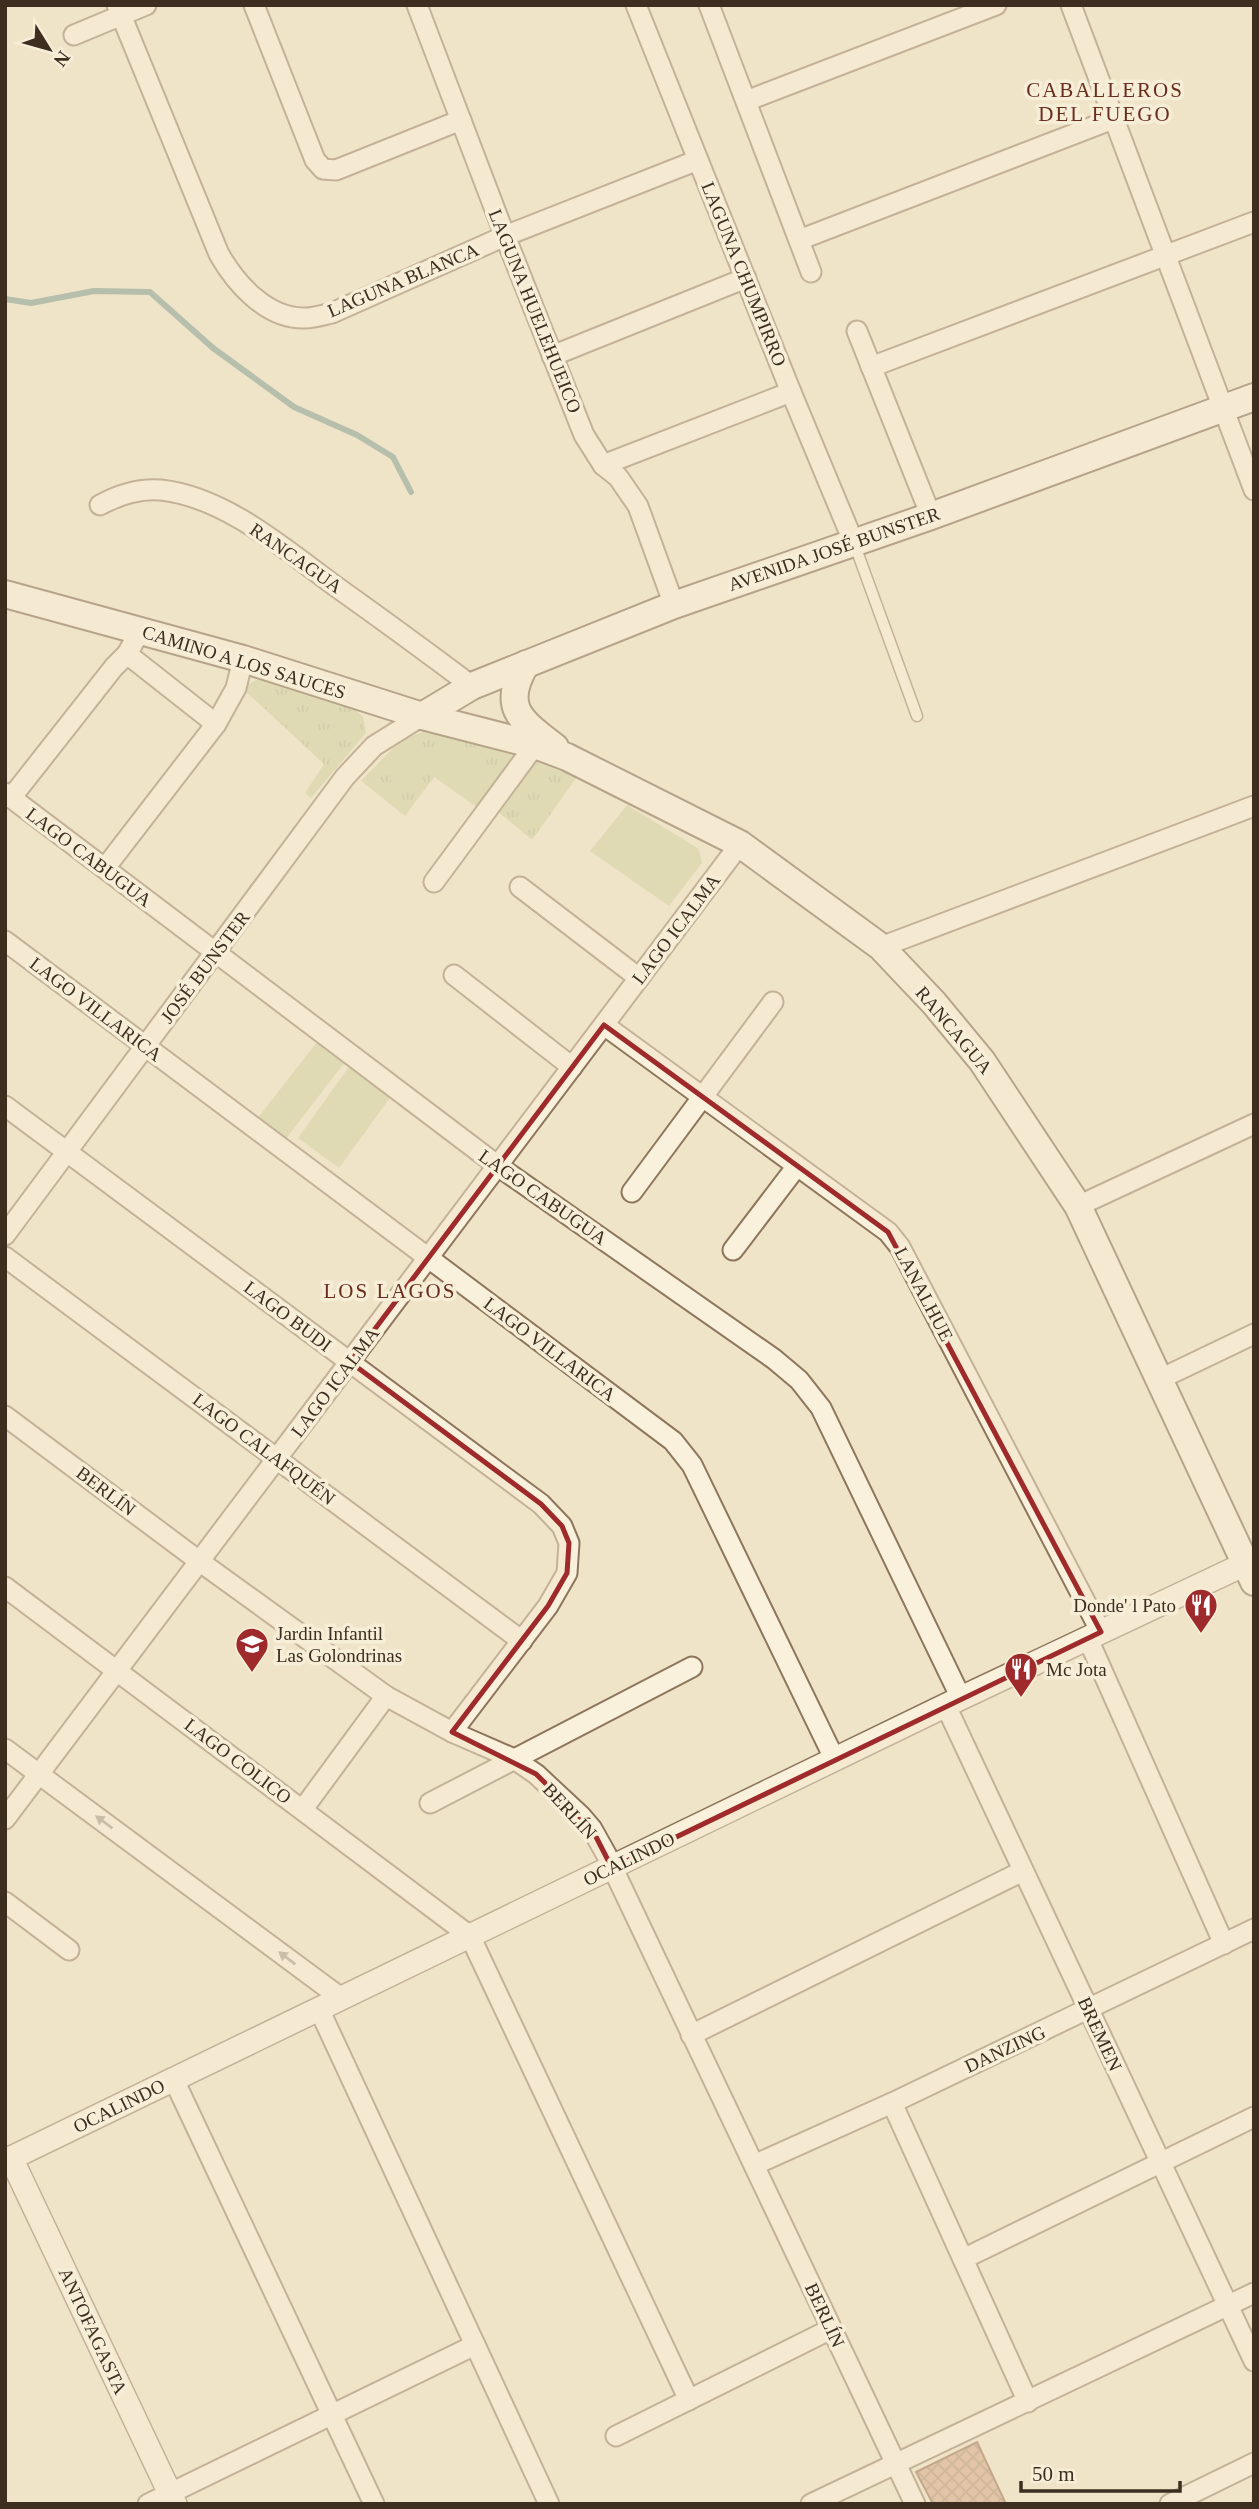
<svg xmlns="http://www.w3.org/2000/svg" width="1259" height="2509" font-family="'Times New Roman',serif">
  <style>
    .grass { fill: url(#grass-tufts) }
    .park { fill: #c9cf9b }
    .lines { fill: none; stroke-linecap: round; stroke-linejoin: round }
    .stream { stroke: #6f938a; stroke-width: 6 }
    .building { fill: url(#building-cross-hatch); stroke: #8d5f41; stroke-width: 2 }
    .service-casing { stroke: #8d765c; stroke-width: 13 }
    .minor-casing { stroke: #8d765c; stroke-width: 23 }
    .tertiary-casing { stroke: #8d765c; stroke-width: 26 }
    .secondary-casing { stroke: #6f573f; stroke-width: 30 }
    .service { stroke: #faf1dc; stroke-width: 10 }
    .minor { stroke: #faf1dc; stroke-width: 19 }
    .tertiary { stroke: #faf1dc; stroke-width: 23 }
    .secondary { stroke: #faf1dc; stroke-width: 26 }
    .oneway { fill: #9c907e }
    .marked { fill: none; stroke: #9e2a2b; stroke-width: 5; stroke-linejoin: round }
    .labels { text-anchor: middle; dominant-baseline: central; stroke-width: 7; stroke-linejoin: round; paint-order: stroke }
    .street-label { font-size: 19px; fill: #3d2e20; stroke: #f7eed8 }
    .poi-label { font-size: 19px; fill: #3d2e20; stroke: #f7eed8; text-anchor: start }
    .neighbourhood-label { font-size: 21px; letter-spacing: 2px; fill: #6b2e1e; stroke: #f7eed8 }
  </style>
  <defs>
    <pattern id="grass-tufts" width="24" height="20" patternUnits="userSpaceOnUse" patternTransform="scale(1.75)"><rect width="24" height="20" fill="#c9cf9b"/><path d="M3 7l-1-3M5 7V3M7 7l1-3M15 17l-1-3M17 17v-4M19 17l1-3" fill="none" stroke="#aeb285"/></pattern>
    <pattern id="building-cross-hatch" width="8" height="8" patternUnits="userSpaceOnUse" patternTransform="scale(1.75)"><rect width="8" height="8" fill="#cf9f7d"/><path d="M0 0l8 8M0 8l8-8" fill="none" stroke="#a98266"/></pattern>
  </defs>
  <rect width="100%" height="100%" fill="#f0e4c8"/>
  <g class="grass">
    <polygon points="263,676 346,700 363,717 366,733 311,798 305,793 324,764 242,688"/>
    <polygon points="436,728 522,751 478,808 434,777 405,816 361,781 402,739"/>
    <polygon points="534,761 577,777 532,840 497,811"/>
  </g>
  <g class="park">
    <polygon points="413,746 431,759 407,792 388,778"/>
    <polygon points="448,752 489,783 476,799 435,768"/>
    <polygon points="627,805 699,849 702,863 669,906 590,851"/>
    <polygon points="317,1042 345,1062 285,1140 257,1119"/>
    <polygon points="351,1064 392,1095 339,1168 298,1138"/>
  </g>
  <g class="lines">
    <polyline class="stream" points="5,299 31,303 94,291 150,292 213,348 294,407 357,435 393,457 411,492"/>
  </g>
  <polygon class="building" points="977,2442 1006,2504 933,2504 916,2472"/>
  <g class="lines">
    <defs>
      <polyline id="service" points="854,543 917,716"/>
      <g id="minor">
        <path d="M117 5 219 254C236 284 267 319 305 318 314 318 323 315 332 313L505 236 698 160"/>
        <polyline points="254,5 315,160 323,169 336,170 461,120"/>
        <polyline points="417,5 505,236 584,435 603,465 618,477 638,506 674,605"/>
        <polyline points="636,5 791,392 853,541"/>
        <polyline points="709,5 811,272"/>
        <polyline points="1071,5 1254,490"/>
        <polyline points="74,35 146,5"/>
        <polyline points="746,101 996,5"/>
        <polyline points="799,240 1113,119"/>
        <polyline points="857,331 931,516"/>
        <polyline points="552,356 746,278"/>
        <polyline points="871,367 1254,222"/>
        <polyline points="603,465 791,392"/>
        <path d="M100 505C120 494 139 488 161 490 226 497 287 551 338 588 383 620 428 653 472 686"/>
        <polyline points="127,654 216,724 236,688 243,659"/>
        <polyline points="5,793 498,1166 774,1359 799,1380 821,1408 961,1698"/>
        <polyline points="11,798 114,667 127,654 140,631"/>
        <polyline points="105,868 216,724"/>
        <polyline points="434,882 535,745"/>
        <polyline points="520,887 639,978"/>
        <polyline points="5,941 673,1441 692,1465 835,1760"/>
        <polyline points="881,947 1254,806"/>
        <polyline points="454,975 572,1067"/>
        <polyline points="604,1025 888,1232 900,1247 1101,1632"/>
        <polyline points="5,1106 541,1504 562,1526 569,1543 567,1573 548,1606 452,1732"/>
        <polyline points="632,1192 773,1002"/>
        <polyline points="1078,1206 1254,1124"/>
        <polyline points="5,1235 345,777 374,746 422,716"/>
        <polyline points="733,1250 797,1166"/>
        <polyline points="5,1257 522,1641"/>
        <polyline points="1158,1380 1254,1334"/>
        <polyline points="5,1416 199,1561 386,1696 452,1732 514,1759 536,1774 581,1816 592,1829 606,1854 915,2504"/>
        <polyline points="5,1587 470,1936 689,2400"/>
        <polyline points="1088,1639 1224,1944"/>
        <polyline points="946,1706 1254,2361"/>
        <polyline points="5,1749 341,1998"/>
        <polyline points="430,1803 692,1667"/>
        <polyline points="303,1809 386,1696"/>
        <polyline points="5,1819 740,844"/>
        <polyline points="5,1902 69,1950"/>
        <polyline points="319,2009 549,2504"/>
        <polyline points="691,2035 1023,1871"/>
        <polyline points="174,2080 374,2504"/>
        <polyline points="892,2103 1028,2402"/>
        <polyline points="754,2165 892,2103 1254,1929"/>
        <polyline points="963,2259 1254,2117"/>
        <polyline points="616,2436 831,2329"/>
        <polyline points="148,2504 475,2345"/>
        <polyline points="811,2504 1254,2293"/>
        <polyline points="1170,2504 1254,2463"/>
      </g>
      <g id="tertiary">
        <polyline points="11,2158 175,2504"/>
        <polyline points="5,2161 961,1698 1245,1564"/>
      </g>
      <g id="secondary">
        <polyline points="5,594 243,659 422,716 535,745 567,757 740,844 881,947 934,1003 982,1061 1078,1206 1254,1582"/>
        <path d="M526 664C500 707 521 721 555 747"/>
        <polyline points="422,716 472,686 674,605 931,516 1254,397"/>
      </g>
    </defs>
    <use href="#service" class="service-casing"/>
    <use href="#minor" class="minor-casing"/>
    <use href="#tertiary" class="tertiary-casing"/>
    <use href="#secondary" class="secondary-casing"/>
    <use href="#service" class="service"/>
    <use href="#minor" class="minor"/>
    <use href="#tertiary" class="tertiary"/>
    <use href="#secondary" class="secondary"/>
  </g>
  <defs><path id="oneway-solid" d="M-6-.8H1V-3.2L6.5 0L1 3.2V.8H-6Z" transform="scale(1.75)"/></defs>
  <g class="oneway">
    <use href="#oneway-solid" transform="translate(104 1822) rotate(-143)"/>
    <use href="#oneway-solid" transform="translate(287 1958) rotate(-143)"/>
  </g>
  <path d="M0 0H1259V2509H0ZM604 1025 888 1232 1101 1632 612 1868 592 1829 536 1774 452 1732 548 1606 567 1573 569 1543 562 1526 541 1504 350 1362Z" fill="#f0e4c8" fill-opacity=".55" fill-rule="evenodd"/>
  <path class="marked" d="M604 1025 888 1232 1101 1632 612 1868 592 1829 536 1774 452 1732 548 1606 567 1573 569 1543 562 1526 541 1504 350 1362Z"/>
  <defs>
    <symbol id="restaurant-pin" viewBox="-11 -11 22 30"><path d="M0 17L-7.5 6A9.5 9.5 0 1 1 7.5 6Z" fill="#9e2a2b" stroke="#f7eed8"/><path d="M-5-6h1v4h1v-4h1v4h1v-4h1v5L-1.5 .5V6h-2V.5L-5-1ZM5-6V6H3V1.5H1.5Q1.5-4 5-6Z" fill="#fff"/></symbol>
    <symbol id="school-pin" viewBox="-11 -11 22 30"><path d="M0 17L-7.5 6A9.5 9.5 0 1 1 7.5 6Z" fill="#9e2a2b" stroke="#f7eed8"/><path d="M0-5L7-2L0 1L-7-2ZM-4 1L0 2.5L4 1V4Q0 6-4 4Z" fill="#fff"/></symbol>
  </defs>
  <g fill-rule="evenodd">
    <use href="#restaurant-pin" x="1182" y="1586" width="38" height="52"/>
    <use href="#school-pin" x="233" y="1625" width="38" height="52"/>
    <use href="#restaurant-pin" x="1002" y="1650" width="38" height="52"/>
  </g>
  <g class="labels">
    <g class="street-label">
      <text transform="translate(744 274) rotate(68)">LAGUNA CHUMPIRRO</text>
      <text transform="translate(403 280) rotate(-23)">LAGUNA BLANCA</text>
      <text transform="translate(535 311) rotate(68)">LAGUNA HUELEHUEICO</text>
      <text transform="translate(834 549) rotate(-19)">AVENIDA JOSÉ BUNSTER</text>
      <text transform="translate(296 558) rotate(35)">RANCAGUA</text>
      <text transform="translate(244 662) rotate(17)">CAMINO A LOS SAUCES</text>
      <text transform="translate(89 857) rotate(37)">LAGO CABUGUA</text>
      <text transform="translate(676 929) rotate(-53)">LAGO ICALMA</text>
      <text transform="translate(205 967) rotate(-53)">JOSÉ BUNSTER</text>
      <text transform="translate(96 1009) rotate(37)">LAGO VILLARICA</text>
      <text transform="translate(954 1030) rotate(50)">RANCAGUA</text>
      <text transform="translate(543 1197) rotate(35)">LAGO CABUGUA</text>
      <text transform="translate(924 1294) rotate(62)">LANALHUE</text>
      <text transform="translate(288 1316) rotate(37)">LAGO BUDI</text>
      <text transform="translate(550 1349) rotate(37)">LAGO VILLARICA</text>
      <text transform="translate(335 1382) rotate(-53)">LAGO ICALMA</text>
      <text transform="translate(264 1449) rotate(37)">LAGO CALAFQUÉN</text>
      <text transform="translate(106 1491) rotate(37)">BERLÍN</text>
      <text transform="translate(238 1761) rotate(37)">LAGO COLICO</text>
      <text transform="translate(570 1811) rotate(47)">BERLÍN</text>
      <text transform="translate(629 1859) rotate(-26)">OCALINDO</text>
      <text transform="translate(1100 2034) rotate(65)">BREMEN</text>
      <text transform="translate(1005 2049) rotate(-25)">DANZING</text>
      <text transform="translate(119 2106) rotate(-26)">OCALINDO</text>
      <text transform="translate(825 2315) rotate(65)">BERLÍN</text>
      <text transform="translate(93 2331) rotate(65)">ANTOFAGASTA</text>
    </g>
    <g class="poi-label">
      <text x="1176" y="1605" text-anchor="end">Donde' l Pato</text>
      <text x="276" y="1633">Jardin Infantil<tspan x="276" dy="22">Las Golondrinas</tspan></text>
      <text x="1046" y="1669">Mc Jota</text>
    </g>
    <g class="neighbourhood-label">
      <text x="1105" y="90">CABALLEROS<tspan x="1105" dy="24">DEL FUEGO</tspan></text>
      <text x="390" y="1291">LOS LAGOS</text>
    </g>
  </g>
  <rect width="1259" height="2509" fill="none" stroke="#3d2e20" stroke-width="14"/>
  <g transform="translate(49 49) rotate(127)" stroke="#f7eed8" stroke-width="5" paint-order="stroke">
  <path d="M0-5L12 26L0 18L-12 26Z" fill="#3d2e20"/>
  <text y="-10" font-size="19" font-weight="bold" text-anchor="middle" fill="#3d2e20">N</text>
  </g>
  <path d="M1021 2481v10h159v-10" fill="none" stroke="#3d2e20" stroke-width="3.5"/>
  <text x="1032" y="2481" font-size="21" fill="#3d2e20" stroke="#f7eed8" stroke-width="5" paint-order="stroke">50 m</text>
</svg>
